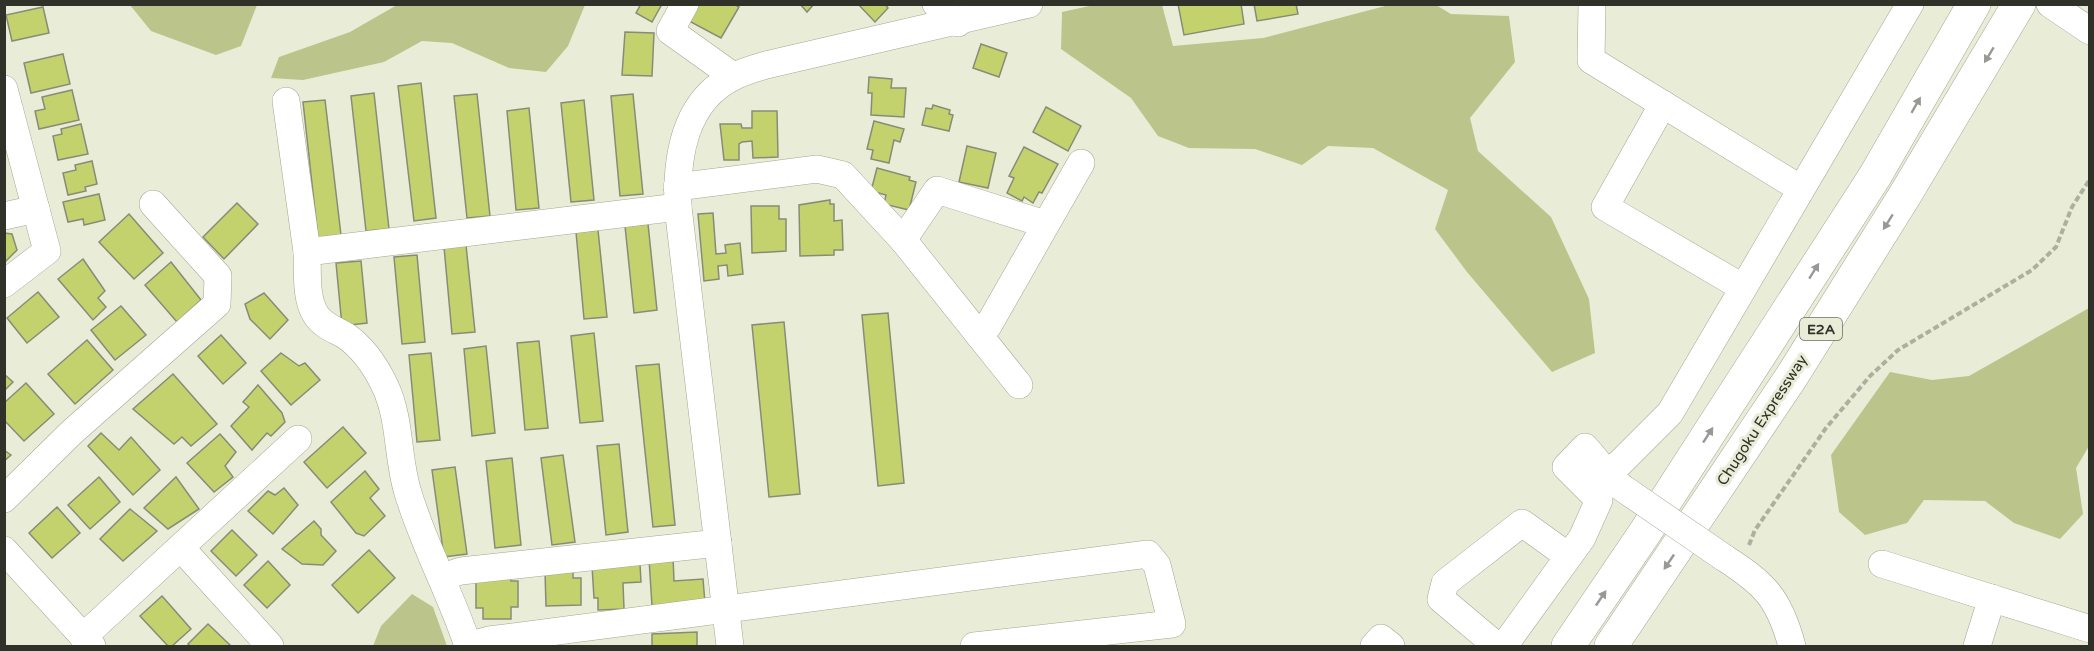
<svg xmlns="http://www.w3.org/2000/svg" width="2094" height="651" font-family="'Varela Round',sans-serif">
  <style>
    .green { fill: #bac48b }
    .building { fill: #c4d26e; stroke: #888c77; stroke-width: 1.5 }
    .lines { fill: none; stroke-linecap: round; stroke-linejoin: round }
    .minor-casing { stroke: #a3a792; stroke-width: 28 }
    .motorway-casing { stroke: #a3a792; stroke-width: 34 }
    .path { stroke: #adb09f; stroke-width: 4; stroke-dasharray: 6 3; stroke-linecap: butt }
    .minor { stroke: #fff; stroke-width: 27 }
    .motorway { stroke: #fff; stroke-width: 33 }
    .minor-bridge-casing { stroke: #a3a792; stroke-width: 28; stroke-linecap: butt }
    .minor-bridge { stroke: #fff; stroke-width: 27 }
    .oneway { fill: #989894 }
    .labels { text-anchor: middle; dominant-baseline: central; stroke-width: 6; stroke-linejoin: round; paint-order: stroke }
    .shield { fill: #e9edd7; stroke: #68695d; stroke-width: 1.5 }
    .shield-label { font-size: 14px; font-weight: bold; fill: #303129 }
    .street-label { font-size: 15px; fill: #303129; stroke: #e9edd7 }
  </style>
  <rect width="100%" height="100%" fill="#e9edd7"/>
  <g class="green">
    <polygon points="130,5 257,5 241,46 216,55 151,31"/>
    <polygon points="397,5 397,4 585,5 568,46 546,72 509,68 452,43 422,41 384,62 303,80 271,78 279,57 350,32"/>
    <polygon points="1094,5 1162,5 1173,46 1263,38 1389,5 1436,5 1451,14 1509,16 1515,62 1470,118 1478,151 1551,217 1589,299 1595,353 1552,372 1467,272 1435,229 1448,190 1373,148 1328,146 1302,165 1255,149 1189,148 1158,136 1131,98 1061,49 1062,12"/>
    <polygon points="2089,308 2089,446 2076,468 2083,514 2060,539 2014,523 1985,501 1924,500 1907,523 1865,535 1839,512 1831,455 1890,372 1932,380 1969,376"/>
    <polygon points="412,594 433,607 447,646 373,646 381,626"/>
  </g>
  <g class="building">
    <polygon points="641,4 662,4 652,22 636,13"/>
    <polygon points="698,4 734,4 739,7 721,38 689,21"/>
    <polygon points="800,4 814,4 807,12"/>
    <polygon points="858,4 885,4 888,8 875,22"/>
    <polygon points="1178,4 1241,4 1244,24 1184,35"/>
    <polygon points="1254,4 1296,4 1298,14 1257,21"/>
    <polygon points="43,7 49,33 12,41 6,15"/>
    <polygon points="625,32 654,33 652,76 622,75"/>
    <polygon points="981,44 1007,53 999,77 973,68"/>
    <polygon points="63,54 70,84 31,93 24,63"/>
    <polygon points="869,77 892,79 891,88 906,88 904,117 871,115 872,93 868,93"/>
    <polygon points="421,83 436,218 414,221 398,86"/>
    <polygon points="72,90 79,120 39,129 35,111 45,109 42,97"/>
    <polygon points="374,93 389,229 366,231 351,96"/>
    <polygon points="477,94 490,216 467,218 454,96"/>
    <polygon points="633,94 643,194 620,196 611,96"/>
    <polygon points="325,100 341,235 318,238 303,102"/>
    <polygon points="584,100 594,200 571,202 561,103"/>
    <polygon points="933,105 950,110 949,114 953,115 949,131 922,125 926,108 932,109"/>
    <polygon points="1046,107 1081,126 1068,151 1033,132"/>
    <polygon points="529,108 539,208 516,210 507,111"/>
    <polygon points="752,111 777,111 778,157 753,158 752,141 742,142 739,144 739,160 724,160 720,124 741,124 742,128 752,128"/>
    <polygon points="874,121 904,129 900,142 894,140 889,163 871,159 873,150 867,149"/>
    <polygon points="81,124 88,154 58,160 53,136 62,134 61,129"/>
    <polygon points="967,146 996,153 988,188 959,182"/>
    <polygon points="1024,147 1058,164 1042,193 1039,192 1033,203 1024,197 1022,201 1007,193 1014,178 1009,176"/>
    <polygon points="92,161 97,184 85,187 86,191 68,195 63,173 76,170 75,165"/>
    <polygon points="877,168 910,177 909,180 916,182 909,210 884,204 886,195 871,191"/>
    <polygon points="99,194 105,220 84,225 83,219 68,222 63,202"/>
    <polygon points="830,200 830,204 834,204 834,221 842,220 843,250 834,250 834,255 800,256 799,205"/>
    <polygon points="237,203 258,224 224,259 203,237"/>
    <polygon points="751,206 779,206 779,219 786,219 786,251 752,253"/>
    <polygon points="713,213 716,254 726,253 725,245 740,243 743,274 728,276 727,265 718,266 719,279 704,281 698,214"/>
    <polygon points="129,214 163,253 134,279 99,242"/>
    <polygon points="648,224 657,310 634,313 625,226"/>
    <polygon points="598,230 607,317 584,319 576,232"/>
    <polygon points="4,233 12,234 17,250 4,263"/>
    <polygon points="466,245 475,332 452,334 444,247"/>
    <polygon points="417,255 425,342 402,344 394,257"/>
    <polygon points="83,259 105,291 98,298 106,307 93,320 58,279"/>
    <polygon points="361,261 367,323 342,326 336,263"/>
    <polygon points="171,262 201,300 177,322 145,285"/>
    <polygon points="38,292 59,317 27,343 7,318"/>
    <polygon points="264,293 288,320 270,339 250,319 245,304"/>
    <polygon points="121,306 146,335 115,360 91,330"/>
    <polygon points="888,313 904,483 878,486 862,315"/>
    <polygon points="784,322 800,494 769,497 752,325"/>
    <polygon points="594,333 603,421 580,423 571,336"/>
    <polygon points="221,335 246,363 223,384 198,356"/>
    <polygon points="87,340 113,370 75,404 48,374"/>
    <polygon points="539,341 548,428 525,430 517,343"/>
    <polygon points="486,346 495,433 472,436 464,349"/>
    <polygon points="281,353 299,366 305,363 320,380 291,405 261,371"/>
    <polygon points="431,353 440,440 417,442 409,355"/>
    <polygon points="659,364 675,525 653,527 636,366"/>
    <polygon points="4,374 13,382 4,391"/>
    <polygon points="173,374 217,424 191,446 182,437 174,444 133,409"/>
    <polygon points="26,383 54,414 24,441 4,420 4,403"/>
    <polygon points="258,385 282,413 285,422 271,436 267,433 252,450 231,426 249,407 243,402"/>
    <polygon points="343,427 366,453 327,488 304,462"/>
    <polygon points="101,433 119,450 131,437 160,470 133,495 88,446"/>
    <polygon points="220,434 236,452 225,466 233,477 214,492 187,463"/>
    <polygon points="619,444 628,532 606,535 597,446"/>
    <polygon points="4,450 11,455 4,461"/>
    <polygon points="563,455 575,542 552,545 541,458"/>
    <polygon points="512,458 521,545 495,548 486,461"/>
    <polygon points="455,467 467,554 444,557 432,470"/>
    <polygon points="365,471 379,489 370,498 385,516 364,536 356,533 331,502"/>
    <polygon points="99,477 120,502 90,529 68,505"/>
    <polygon points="176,477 199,509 168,529 144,508"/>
    <polygon points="284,488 298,505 273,534 248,511 268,491 275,495"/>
    <polygon points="57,507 80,533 52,558 29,533"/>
    <polygon points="130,509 157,531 123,561 100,539"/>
    <polygon points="314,521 321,529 321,535 336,551 323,565 302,564 282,549"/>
    <polygon points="232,530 257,555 236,576 211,551"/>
    <polygon points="369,550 395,578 358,613 332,585"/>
    <polygon points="673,557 674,581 703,579 705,603 652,606 649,559"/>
    <polygon points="268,561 290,585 267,608 244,585"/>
    <polygon points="640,564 641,582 623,583 624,609 598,610 598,598 594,598 592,566"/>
    <polygon points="573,571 573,578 581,578 581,605 546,606 545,572"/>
    <polygon points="510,578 511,581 518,581 518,607 511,607 511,619 483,619 483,608 476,608 476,581"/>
    <polygon points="162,596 191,629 172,646 168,646 140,616"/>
    <polygon points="208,624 231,646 190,646 188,644"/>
    <polygon points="697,632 697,646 652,646 652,634"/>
  </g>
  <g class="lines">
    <defs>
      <g id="minor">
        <polyline points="685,4 670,31 733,76"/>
        <polyline points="936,4 958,23"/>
        <polyline points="1592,4 1591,60 1801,189"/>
        <polyline points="2050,4 2090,31"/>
        <polyline points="4,89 47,251 4,284"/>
        <polyline points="286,101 307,252"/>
        <polyline points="1663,104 1605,207 1742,287"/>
        <polyline points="677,187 817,169 843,175 903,240 1019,385"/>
        <polyline points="4,216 36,209"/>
        <polyline points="903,240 937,190 1045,224"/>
        <polyline points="979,335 988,326 1081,163"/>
        <polyline points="1621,487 1606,472 1620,463 1670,413 1910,4"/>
        <polyline points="4,499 72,432 217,304 218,276 153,204"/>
        <polyline points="182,549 270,646"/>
        <polyline points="4,550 92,646"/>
        <path d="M1723 557C1765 584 1779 598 1792 646"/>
        <polyline points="1882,564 2090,629"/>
        <polyline points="442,577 461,571 718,543"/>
        <polyline points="83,637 298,439"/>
        <polyline points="467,646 489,640 1148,554 1157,565 1172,624 974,646"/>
        <path d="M468 646C451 594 424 546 408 493 397 458 401 420 385 386 376 367 363 348 346 336 336 330 323 326 316 315 305 298 308 272 307 252L678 207"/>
        <path d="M730 646 678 207C676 157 684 100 735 76 745 71 756 68 766 65L1029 4"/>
        <polyline points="1374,646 1381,638 1391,646"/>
        <polyline points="1497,646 1441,599 1445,583 1522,523 1568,556"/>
        <polyline points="1504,646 1582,538 1599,500 1566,467 1585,447 1606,472"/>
        <polyline points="1977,646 1992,598"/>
      </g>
      <g id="motorway">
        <polyline points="1568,646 1646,531 1875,176 1974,4"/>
        <polyline points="1611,646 1792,376 1905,195 2019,4"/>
      </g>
    </defs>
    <use href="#minor" class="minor-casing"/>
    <use href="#motorway" class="motorway-casing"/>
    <polyline class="path" points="1749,545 1755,530 1826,428 1870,376 1898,350 2032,270 2056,247 2072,207 2090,179"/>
    <use href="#minor" class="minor"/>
    <use href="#motorway" class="motorway"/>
    <defs>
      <polyline id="minor-bridge" points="1621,487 1723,557"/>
    </defs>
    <use href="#minor-bridge" class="minor-bridge-casing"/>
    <use href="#minor-bridge" class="minor-bridge"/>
  </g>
  <defs><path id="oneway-solid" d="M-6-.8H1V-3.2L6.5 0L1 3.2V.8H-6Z" transform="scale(1.5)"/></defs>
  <g class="oneway">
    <use href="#oneway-solid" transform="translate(1989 55) rotate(121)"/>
    <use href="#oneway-solid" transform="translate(1916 105) rotate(-60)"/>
    <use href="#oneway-solid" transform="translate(1888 222) rotate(122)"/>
    <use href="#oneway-solid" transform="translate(1814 271) rotate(-58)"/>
    <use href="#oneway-solid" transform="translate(1708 435) rotate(-57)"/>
    <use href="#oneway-solid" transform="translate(1669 562) rotate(124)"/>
    <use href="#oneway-solid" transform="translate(1601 598) rotate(-56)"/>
  </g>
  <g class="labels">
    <rect class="shield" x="1800" y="318" width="42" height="22" rx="4.5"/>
    <g class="shield-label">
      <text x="1821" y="329">E2A</text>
    </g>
    <g class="street-label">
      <text transform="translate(1762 420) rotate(-57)">Chugoku Expressway</text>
    </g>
  </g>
  <rect width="2094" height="651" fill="none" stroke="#303129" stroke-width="12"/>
</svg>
